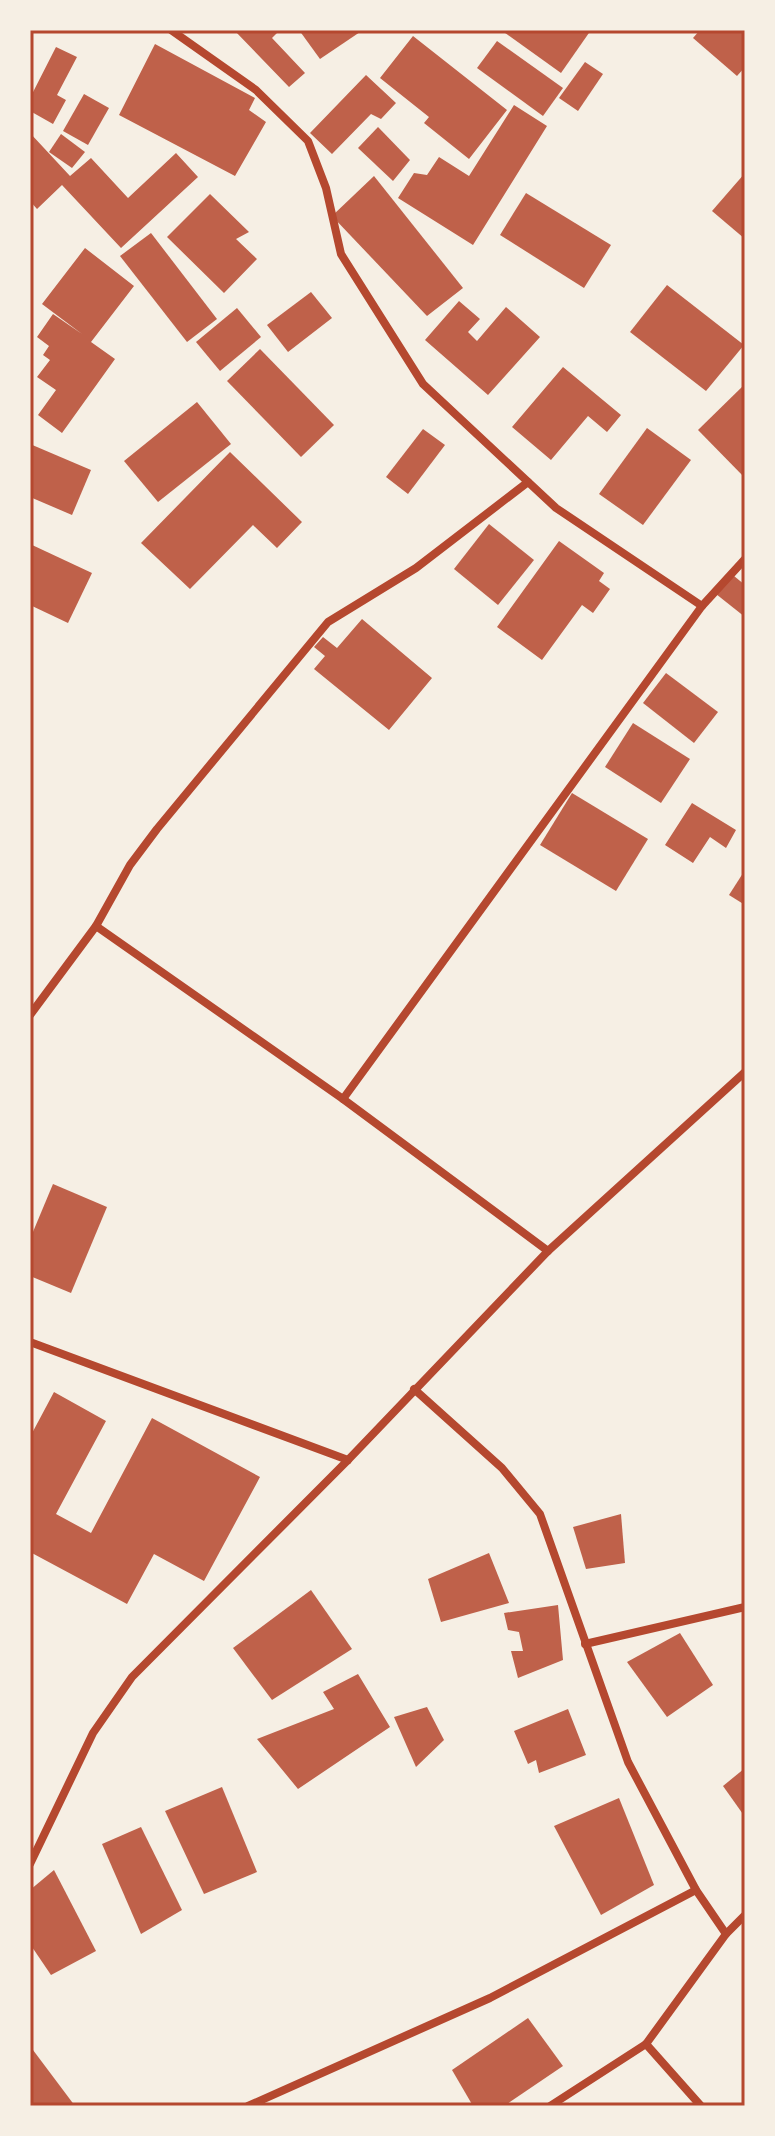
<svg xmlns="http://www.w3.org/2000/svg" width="775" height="2136" font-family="Mulish,sans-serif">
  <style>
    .building { fill: #bf614a }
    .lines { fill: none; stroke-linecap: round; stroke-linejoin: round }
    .minor { stroke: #b5482f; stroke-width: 8 }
    .neatline { fill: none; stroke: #b5482f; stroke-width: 3 }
  </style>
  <rect width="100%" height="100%" fill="#f6efe4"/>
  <g class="building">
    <polygon points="234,30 280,30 272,38 305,73 289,87"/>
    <polygon points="299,30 363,30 320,59"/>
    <polygon points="501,30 591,30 561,73"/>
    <polygon points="700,30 745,30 745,67 737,76 693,38"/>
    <polygon points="413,36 507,110 469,159 424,123 429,117 380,78"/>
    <polygon points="497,41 563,88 543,116 477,68"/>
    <polygon points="155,44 255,98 249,110 266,122 235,176 119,115"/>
    <polygon points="56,47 77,57 57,95 66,100 53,124 30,111 30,98"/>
    <polygon points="585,62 603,74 578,111 559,98"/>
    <polygon points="366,75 396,103 381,119 371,114 332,154 310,133"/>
    <polygon points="84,94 109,108 88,145 63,131"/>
    <polygon points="514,105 547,126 473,245 398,198 414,173 427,175 439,157 469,176"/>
    <polygon points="378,127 410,160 393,181 358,148"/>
    <polygon points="30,133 70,176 91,158 128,198 176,153 198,177 121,248 62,185 37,209 30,201"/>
    <polygon points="61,134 85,152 72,168 49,152"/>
    <polygon points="745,173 745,239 712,211"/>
    <polygon points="374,176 463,288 427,316 332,216"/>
    <polygon points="526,193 611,245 584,288 500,235"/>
    <polygon points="210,194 249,232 236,239 257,259 224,293 167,237"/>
    <polygon points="151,233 217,319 187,342 120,256"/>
    <polygon points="85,248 134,286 91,342 115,359 62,433 38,415 56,390 37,377 50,360 43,355 49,346 37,337 53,314 82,334 42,304"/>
    <polygon points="667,285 744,345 706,391 630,332"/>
    <polygon points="311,292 332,318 288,352 267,325"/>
    <polygon points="459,301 480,319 468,332 477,341 506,307 540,337 488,395 425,340"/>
    <polygon points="237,308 261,337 220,371 196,342"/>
    <polygon points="260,349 334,425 301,457 227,381"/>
    <polygon points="563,367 621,415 607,432 588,416 551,460 512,427"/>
    <polygon points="745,384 745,478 698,430"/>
    <polygon points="197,402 231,444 158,502 124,461"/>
    <polygon points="647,428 691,460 643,525 599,494"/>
    <polygon points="423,429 445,445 408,494 386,477"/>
    <polygon points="30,444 91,470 72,515 30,497"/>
    <polygon points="230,452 302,522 277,548 253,525 190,589 141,543"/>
    <polygon points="489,524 534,560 498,605 454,569"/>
    <polygon points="559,541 604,573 599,581 610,589 593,613 582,605 542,660 497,627"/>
    <polygon points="30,544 92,573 68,623 30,605"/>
    <polygon points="734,576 745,585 745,617 716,594"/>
    <polygon points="362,619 432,678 389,730 314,669 325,656 314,647 323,637 337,648"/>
    <polygon points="666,673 718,712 694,743 643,703"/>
    <polygon points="633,723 690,759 661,803 605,767"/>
    <polygon points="572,793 648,839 616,891 540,845"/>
    <polygon points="692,803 736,830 726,848 710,837 693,863 665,845"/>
    <polygon points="745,870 745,905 729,895"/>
    <polygon points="53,1184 107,1207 71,1293 30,1276 30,1239"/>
    <polygon points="54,1392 106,1421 56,1514 91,1533 152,1418 260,1477 204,1581 154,1554 127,1604 30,1552 30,1437"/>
    <polygon points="621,1514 625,1563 586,1569 573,1527"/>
    <polygon points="489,1553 509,1603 441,1622 428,1579"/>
    <polygon points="311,1590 352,1649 272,1700 233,1648"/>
    <polygon points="558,1605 563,1660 518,1678 511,1651 523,1651 519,1632 508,1630 504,1613"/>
    <polygon points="680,1633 713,1685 667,1717 627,1662"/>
    <polygon points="358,1674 390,1727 298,1789 257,1739 334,1709 323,1692"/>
    <polygon points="427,1707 444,1740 416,1767 394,1717"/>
    <polygon points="568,1709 586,1755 539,1773 536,1760 528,1764 514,1731"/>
    <polygon points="745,1768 745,1817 723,1786"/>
    <polygon points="222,1787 257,1872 204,1894 165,1811"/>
    <polygon points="619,1798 654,1885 601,1915 554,1826"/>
    <polygon points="141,1827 182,1910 141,1934 102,1844"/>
    <polygon points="54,1870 96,1951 51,1975 30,1944 30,1890"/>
    <polygon points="528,2018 563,2066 504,2106 473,2106 452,2070"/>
    <polygon points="30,2046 75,2106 30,2106"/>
  </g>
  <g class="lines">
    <g class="minor">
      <polyline points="171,30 256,90 308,141 326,188 341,254 423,384 556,508 702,606"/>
      <polyline points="96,926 130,865 157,829 328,622 416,568 528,482"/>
      <polyline points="30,1015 96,926 343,1099 548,1251"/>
      <polyline points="343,1099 702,606 745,559"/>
      <polyline points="30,1342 348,1460"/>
      <polyline points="414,1389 502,1468 540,1514 628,1762 696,1890 726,1934"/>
      <polyline points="585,1644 745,1607"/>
      <polyline points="30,1864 93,1733 132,1677 348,1460 548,1251 745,1072"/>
      <polyline points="646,2044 701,2106"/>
      <polyline points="248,2106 490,1998 696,1890"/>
      <polyline points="550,2106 646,2044 726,1934 745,1915"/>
    </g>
  </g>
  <rect width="775" height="2136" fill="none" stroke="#f6efe4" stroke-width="64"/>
  <rect x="32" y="32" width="711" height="2072" class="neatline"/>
</svg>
